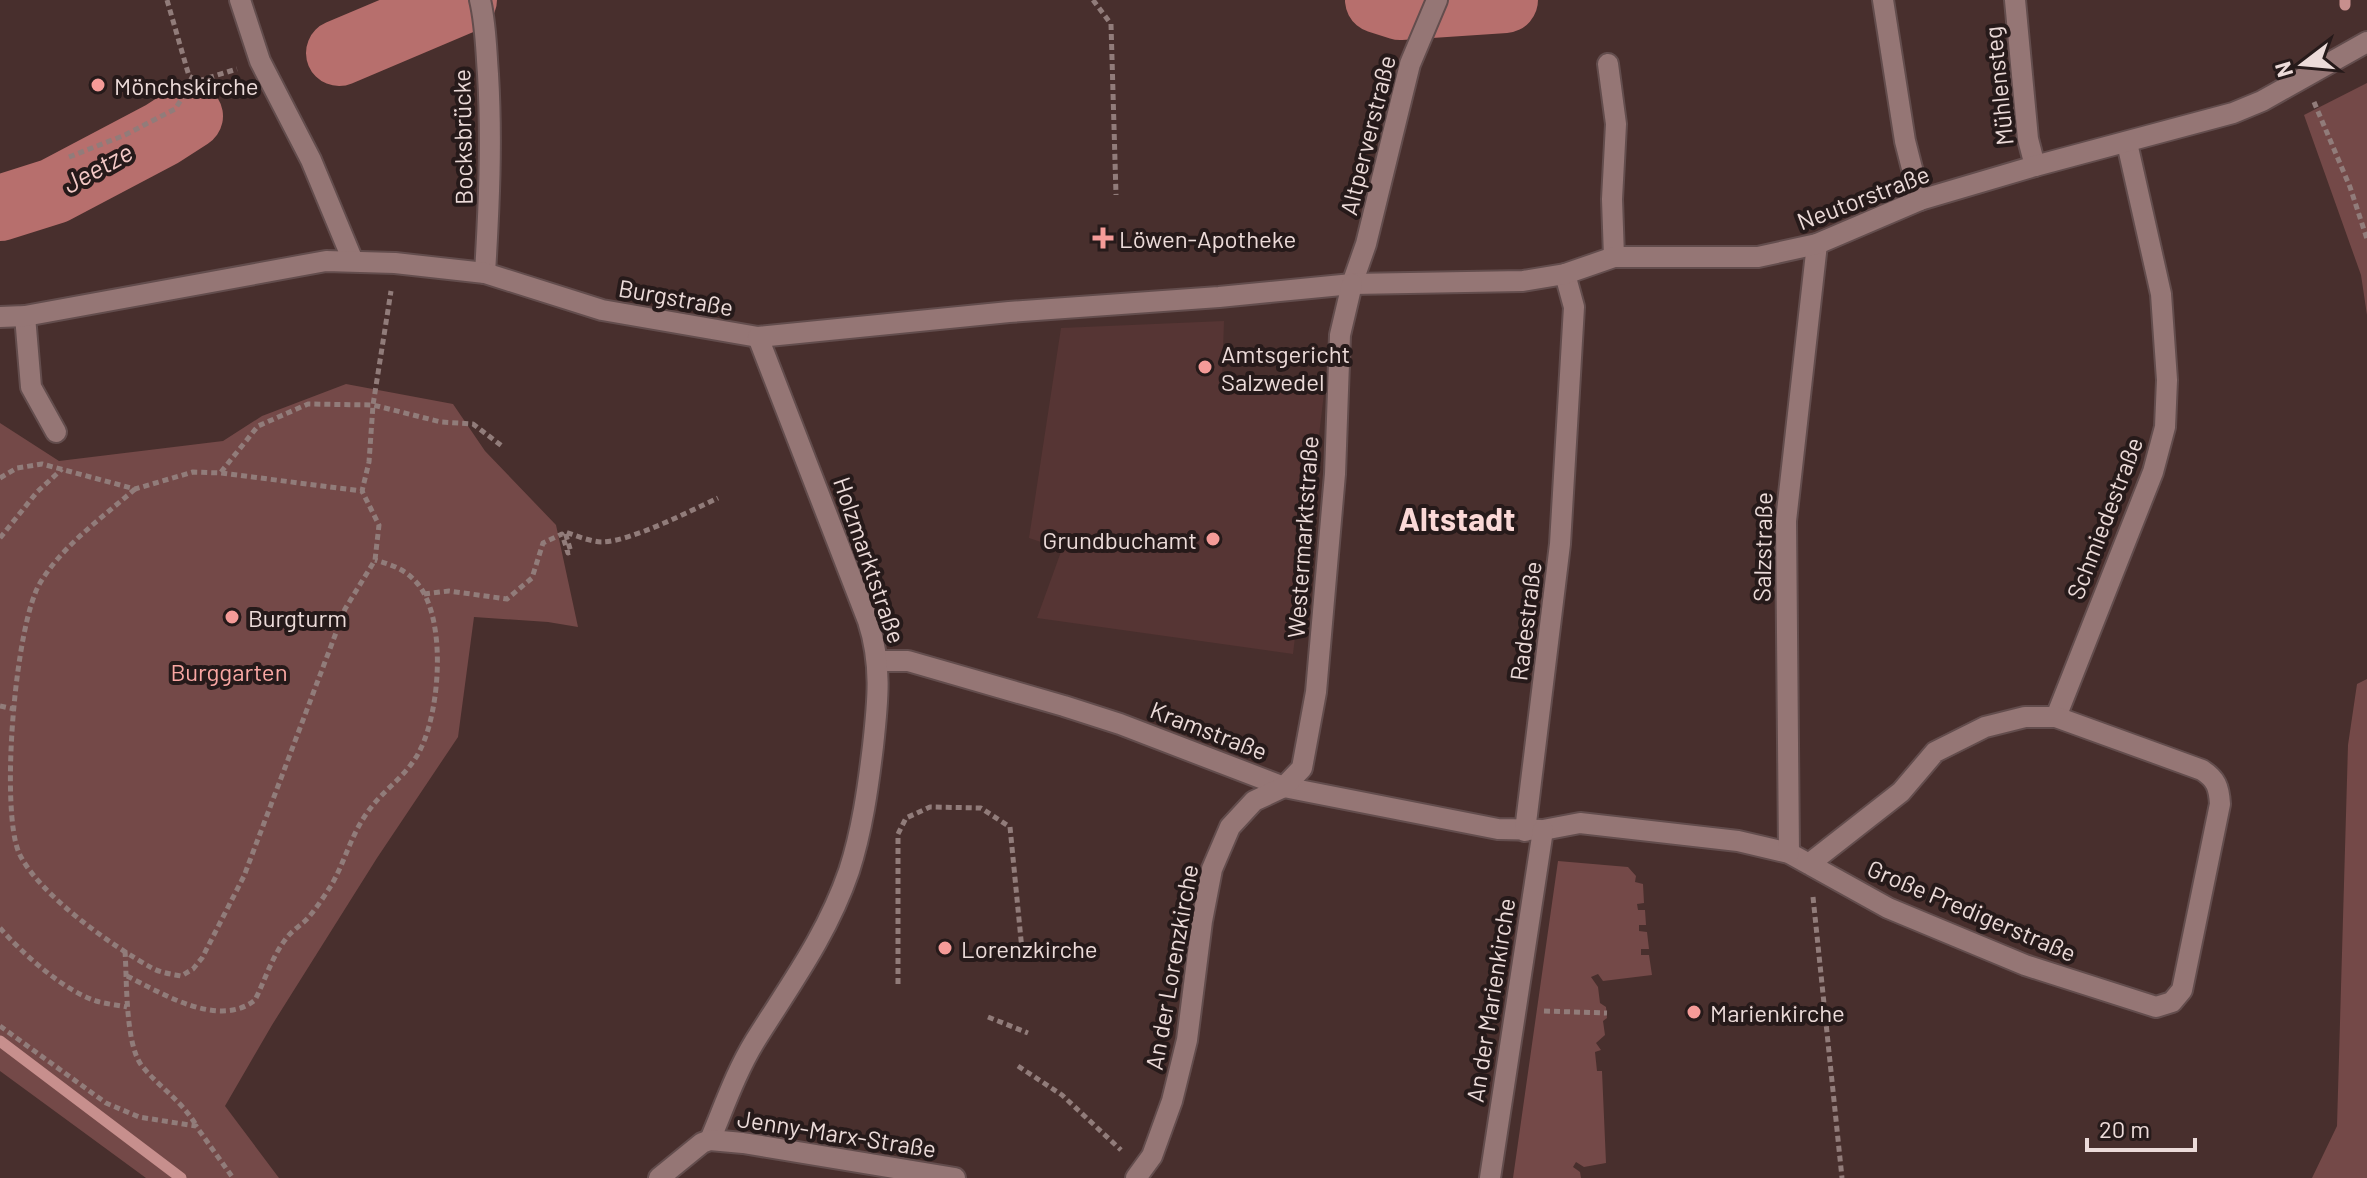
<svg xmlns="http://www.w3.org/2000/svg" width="2367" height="1178" font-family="Barlow,sans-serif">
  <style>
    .built { fill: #563534 }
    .green { fill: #744948 }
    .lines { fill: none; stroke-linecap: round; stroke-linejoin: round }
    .stream { stroke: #c78f8d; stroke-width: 11 }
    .river { stroke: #b76f6d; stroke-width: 66 }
    .service-casing { stroke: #634d4d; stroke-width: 24 }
    .minor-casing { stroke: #634d4d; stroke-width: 24 }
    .tertiary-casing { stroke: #634d4d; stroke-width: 24 }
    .path { stroke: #917c7a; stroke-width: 5; stroke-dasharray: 6 4; stroke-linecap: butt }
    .service { stroke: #957675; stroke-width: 20 }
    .minor { stroke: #957675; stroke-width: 20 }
    .tertiary { stroke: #957675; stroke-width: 20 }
    .poi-dot { fill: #f59b98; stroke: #261a1a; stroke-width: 3 }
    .labels { text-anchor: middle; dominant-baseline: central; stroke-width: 8; stroke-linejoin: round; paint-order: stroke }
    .poi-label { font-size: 24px; fill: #ecdbd9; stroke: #261a1a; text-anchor: start }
    .street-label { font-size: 24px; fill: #ecdbd9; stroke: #261a1a }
    .park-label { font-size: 24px; fill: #f9a7a3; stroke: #261a1a }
    .water-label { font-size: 26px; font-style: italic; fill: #f4cac7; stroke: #261a1a }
    .district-label { font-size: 32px; font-weight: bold; fill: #fbd9d7; stroke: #261a1a }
  </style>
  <rect width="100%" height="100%" fill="#482f2d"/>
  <polygon class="built" points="1224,321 1222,381 1325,385 1293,654 1037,618 1062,549 1029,538 1061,328"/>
  <g class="green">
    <polygon points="2367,83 2367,315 2361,275 2304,115"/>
    <polygon points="346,384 453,404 485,451 556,525 578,627 548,622 474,617 458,737 377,858 272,1025 225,1106 279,1178 146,1178 0,1071 0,423 59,461 223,441 262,416"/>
    <polygon points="2367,679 2367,1178 2312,1178 2337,1126 2348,745 2357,684"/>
    <polygon points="1558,861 1628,867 1636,876 1635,882 1643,884 1644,903 1637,904 1638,910 1645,910 1646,925 1639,925 1639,931 1647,932 1649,949 1641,949 1641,955 1649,955 1652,975 1603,981 1598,974 1591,977 1598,987 1600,1003 1606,1007 1607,1018 1603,1021 1605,1035 1596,1043 1601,1050 1595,1052 1597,1071 1602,1071 1606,1163 1584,1167 1576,1162 1573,1167 1580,1172 1581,1178 1513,1178"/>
  </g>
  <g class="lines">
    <g class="stream">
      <polyline points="2345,5 2345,0"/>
      <polyline points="0,1041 181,1178"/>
    </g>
    <g class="river">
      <polyline points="1378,0 1400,7 1505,0"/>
      <polyline points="339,53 464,0"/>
      <polyline points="0,208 54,191 162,134 190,116"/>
    </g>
    <defs>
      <g id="service">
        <polyline points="1608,64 1616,124 1612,199 1614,257"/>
        <polyline points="25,316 31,387 56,432"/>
        <polyline points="878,661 908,661 1064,706 1120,724 1284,787"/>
      </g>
      <g id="minor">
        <polyline points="240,0 260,61 311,160 353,261"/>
        <path d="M480 0C486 25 486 49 488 74 492 141 489 207 485 273"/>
        <polyline points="1883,0 1905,141 1920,200"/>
        <polyline points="2015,0 2028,139 2035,166"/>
        <polyline points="1352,284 1366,244 1410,64 1437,0"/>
        <polyline points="0,317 25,316 326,261 395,263 485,273 602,310 758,337"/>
        <polyline points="2056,717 2153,472 2165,427 2167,380 2161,294 2127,143"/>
        <path d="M1284 787 1498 829 1543 830 1580 823 1738 841 1789 853 1888 908 2025 965 2156 1007 2172 1002 2182 990 2220 804C2219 787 2216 779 2202 770L2056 717H2025L1985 727 1935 752 1901 792 1809 864"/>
        <polyline points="1525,831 1560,544 1574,307 1565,274"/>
        <polyline points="1789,853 1786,521 1817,244"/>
        <polyline points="1490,1178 1543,830"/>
      </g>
      <g id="tertiary">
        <path d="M710 1140C724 1107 736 1072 755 1041 790 985 827 935 849 871 862 831 868 788 873 746 878 701 882 664 868 621L758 337 1009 312 1219 297 1352 284 1523 281 1565 274 1614 257H1758L1817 244 1920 200 2035 166 2233 113 2262 101 2367 42"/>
        <polyline points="659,1178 702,1143 710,1140 743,1143 955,1178"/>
        <polyline points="1136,1178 1152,1156 1172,1101 1187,1040 1202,921 1212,869 1230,827 1254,801 1284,787 1302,768 1316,692 1324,600 1335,474 1340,335 1352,284"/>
      </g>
    </defs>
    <use href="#service" class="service-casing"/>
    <use href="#minor" class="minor-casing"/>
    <use href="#tertiary" class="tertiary-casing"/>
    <g class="path">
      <polyline points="167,0 189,76 198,81 237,69"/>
      <polyline points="1093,0 1111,24 1116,195"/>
      <polyline points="2314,102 2350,187 2367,239"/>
      <polyline points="69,157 125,135 175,109 195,79"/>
      <polyline points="221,472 258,426 308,404 373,405 441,422 473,424 502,446"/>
      <polyline points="0,478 17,468 42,464 135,489 193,472 221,473 362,491 369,462 373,405 391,291"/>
      <path d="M135 489C102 518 63 545 40 583 15 625 0 809 19 853 38 894 112 946 152 968 161 973 171 974 181 976L193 969 202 958 244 876 345 609 375 560 379 525 362 491"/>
      <polyline points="0,538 37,492 62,469"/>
      <path d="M424 594 449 591 507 599 532 578 543 543 562 534 568 553 571 552 565 532C577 536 589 541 601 542 630 542 690 511 718 498"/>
      <polyline points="0,706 14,709"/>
      <polyline points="1813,897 1842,1178"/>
      <path d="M0 928C23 954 63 990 96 1001 106 1004 117 1005 127 1007"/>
      <path d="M125 951C127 979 125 1045 142 1066 160 1088 180 1099 196 1125"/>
      <path d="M127 976C161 993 219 1029 255 1000 265 980 272 957 285 940 291 931 300 926 307 919 316 909 325 895 332 884 345 861 351 835 367 813 383 789 409 775 421 748 440 709 447 618 417 583 405 569 392 565 375 560"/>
      <polyline points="898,984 898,834 906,818 930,807 981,808 1010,827 1022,950"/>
      <polyline points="1544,1011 1607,1013"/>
      <polyline points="988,1017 1028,1033"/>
      <polyline points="0,1026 106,1103 139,1117 196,1126 233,1178"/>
      <polyline points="1018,1066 1062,1095 1121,1150"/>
    </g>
    <use href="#service" class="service"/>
    <use href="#minor" class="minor"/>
    <use href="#tertiary" class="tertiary"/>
  </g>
  <g class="poi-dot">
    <circle cx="98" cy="85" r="8"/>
    <path d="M1099 226h8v8h8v8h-8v8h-8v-8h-8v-8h8z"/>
    <circle cx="1205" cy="367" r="8"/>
    <circle cx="1213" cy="539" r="8"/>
    <circle cx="232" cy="617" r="8"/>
    <circle cx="945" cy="948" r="8"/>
    <circle cx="1694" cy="1012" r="8"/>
  </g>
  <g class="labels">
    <g class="poi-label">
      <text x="114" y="85">Mönchskirche</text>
      <text x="1119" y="238">Löwen-Apotheke</text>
      <text x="1221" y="353">Amtsgericht<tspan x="1221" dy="28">Salzwedel</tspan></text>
      <text x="1197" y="539" text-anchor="end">Grundbuchamt</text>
      <text x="248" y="617">Burgturm</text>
      <text x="961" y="948">Lorenzkirche</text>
      <text x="1710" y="1012">Marienkirche</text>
    </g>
    <g class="street-label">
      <text transform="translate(1998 86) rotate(-96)">Mühlensteg</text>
      <text transform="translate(1367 135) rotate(-76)">Altperverstraße</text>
      <text transform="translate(462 137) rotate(-91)">Bocksbrücke</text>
      <text transform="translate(1863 197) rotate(-21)">Neutorstraße</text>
      <text transform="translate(676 297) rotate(10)">Burgstraße</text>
      <text transform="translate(2104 518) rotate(-69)">Schmiedestraße</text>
      <text transform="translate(1302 537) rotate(-86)">Westermarktstraße</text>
      <text transform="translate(1762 547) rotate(-89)">Salzstraße</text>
      <text transform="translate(870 560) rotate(71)">Holzmarktstraße</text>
      <text transform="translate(1525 621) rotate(-83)">Radestraße</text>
      <text transform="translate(1209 730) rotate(21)">Kramstraße</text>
      <text transform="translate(1972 910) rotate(23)">Große Predigerstraße</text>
      <text transform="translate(1171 967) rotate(-80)">An der Lorenzkirche</text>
      <text transform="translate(1490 1000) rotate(-81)">An der Marienkirche</text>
      <text transform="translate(837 1133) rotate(9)">Jenny-Marx-Straße</text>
    </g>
    <g class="park-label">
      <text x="229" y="671">Burggarten</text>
    </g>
    <g class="water-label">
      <text transform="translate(97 167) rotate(-29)">Jeetze</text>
    </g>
    <g class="district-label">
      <text x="1457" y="518">Altstadt</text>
    </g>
  </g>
  <g transform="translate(2303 64) rotate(254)" stroke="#261a1a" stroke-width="6" paint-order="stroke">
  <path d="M0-6L14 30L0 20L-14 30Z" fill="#ecdbd9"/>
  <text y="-12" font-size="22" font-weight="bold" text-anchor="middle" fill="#ecdbd9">N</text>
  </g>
  <path d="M2087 1138v12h108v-12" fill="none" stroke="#ecdbd9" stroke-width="4"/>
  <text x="2099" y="1138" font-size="24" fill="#ecdbd9" stroke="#261a1a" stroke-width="6" paint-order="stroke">20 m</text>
</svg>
